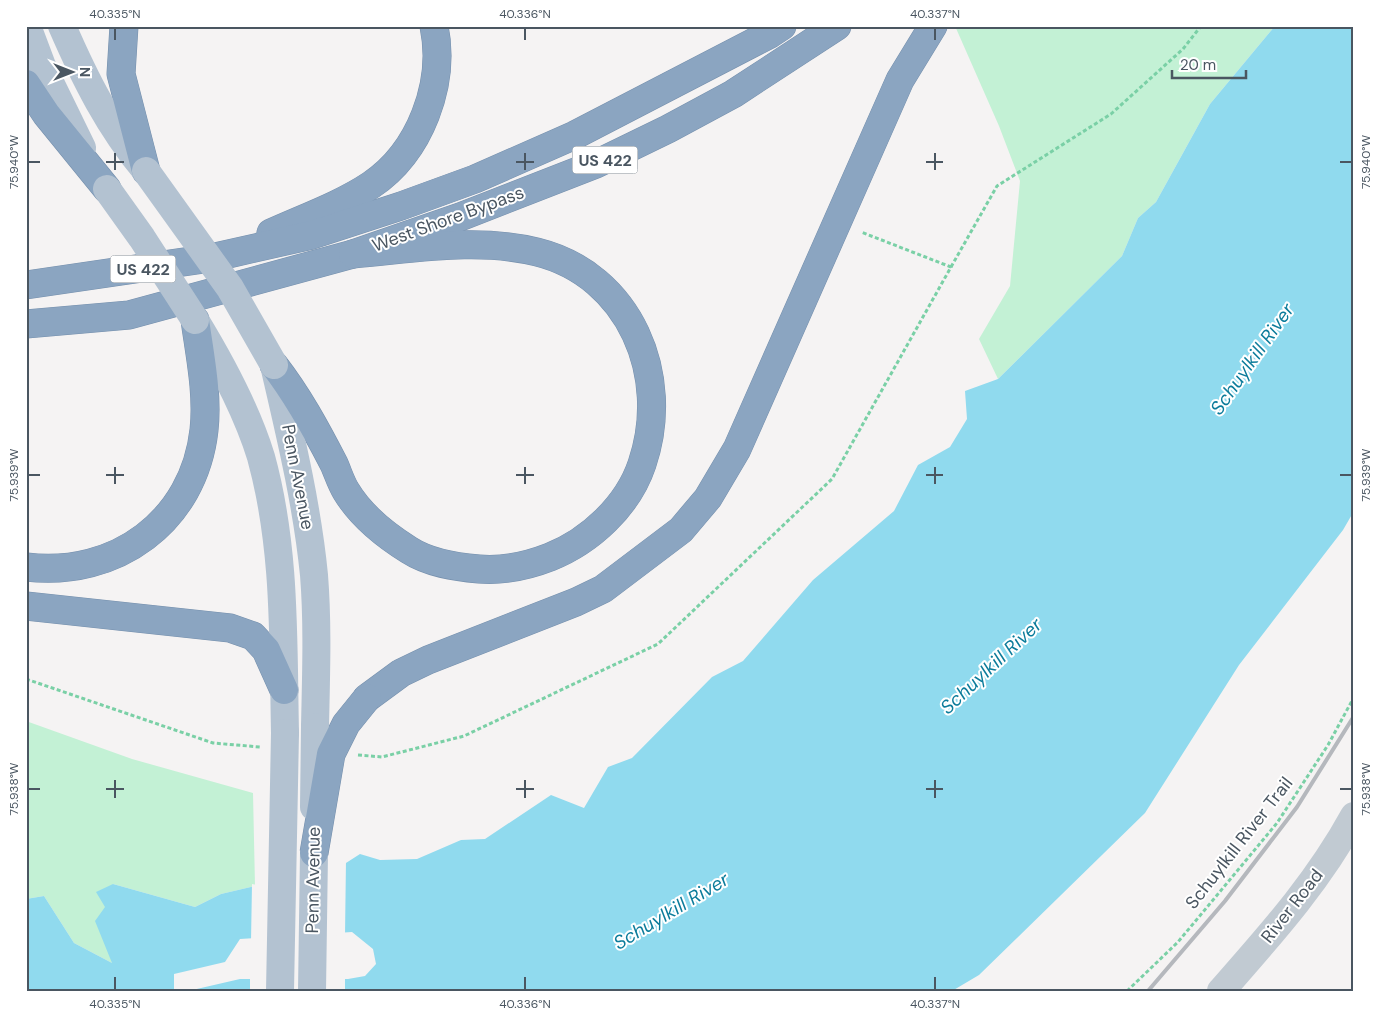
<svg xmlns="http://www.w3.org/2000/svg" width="1380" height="1017" font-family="'DM Sans',sans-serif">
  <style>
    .green { fill: #c3f1d5 }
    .water { fill: #90daee }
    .pier { fill: #f5f3f3 }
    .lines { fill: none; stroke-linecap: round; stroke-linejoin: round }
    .motorway-casing { stroke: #7690ad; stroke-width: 29 }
    .path { stroke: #7ad0a6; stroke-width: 3; stroke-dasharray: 4 2.5; stroke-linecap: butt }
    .tertiary { stroke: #c1cad2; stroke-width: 28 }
    .primary { stroke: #b3c2d1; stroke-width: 28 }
    .motorway { stroke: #8ba5c1; stroke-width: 28 }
    .rail { stroke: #b5b8bd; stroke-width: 4 }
    .motorway-bridge-casing { stroke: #7690ad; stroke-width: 29; stroke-linecap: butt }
    .primary-bridge { stroke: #b3c2d1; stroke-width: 28 }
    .motorway-bridge { stroke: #8ba5c1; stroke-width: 28 }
    .ticks { fill: none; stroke: #4a5661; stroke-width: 2 }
    .labels { text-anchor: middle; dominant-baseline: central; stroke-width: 4; stroke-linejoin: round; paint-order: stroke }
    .shield { fill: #fff; stroke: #808990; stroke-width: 1 }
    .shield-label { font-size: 16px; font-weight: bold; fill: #4a5661 }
    .street-label { font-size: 18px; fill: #4a5661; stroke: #fff }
    .water-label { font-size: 19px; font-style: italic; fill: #0c7c9b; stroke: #fff }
    .neatline { fill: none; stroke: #4a5661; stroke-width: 2 }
    .ticks-label { font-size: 12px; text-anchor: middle; fill: #4a5661 }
  </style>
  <rect width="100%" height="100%" fill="#f5f3f3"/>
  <g class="green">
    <polygon points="955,26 1275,26 1210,104 1156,202 1138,218 1122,256 998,379 979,339 1010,286 1020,181 999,126"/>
    <polygon points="26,721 132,759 253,793 255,886 221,894 195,907 113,884 105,907 112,963 74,943 44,896 26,899"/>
  </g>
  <polygon class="water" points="1275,26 1354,26 1354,511 1343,530 1239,665 1145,813 979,975 952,991 188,991 240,979 348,979 365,976 376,964 373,949 352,932 240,939 225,962 174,974 174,991 26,991 26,899 44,896 74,943 112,963 95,921 105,907 96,892 113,884 195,907 221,894 255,886 296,895 360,854 380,860 417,859 461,840 485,839 551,795 584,808 608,767 632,758 712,677 743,661 813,580 894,511 918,465 950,447 967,419 965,391 998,379 1122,256 1138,218 1156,202 1210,104"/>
  <g class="pier">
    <polygon points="346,860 345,935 251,941 252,884 296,892"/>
    <rect x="250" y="976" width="95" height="15"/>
  </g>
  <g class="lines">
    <defs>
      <g id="motorway">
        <polyline points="124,26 121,74 146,171"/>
        <polyline points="26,84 46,114 107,189"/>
        <path d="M271 233C304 218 341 205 371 185 420 152 446 84 434 26"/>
        <polyline points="26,285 211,258 312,235 401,206 475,179 575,135 770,34 782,26"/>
        <polyline points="26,324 129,315 353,254 460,217 596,164 668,129 733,94 837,26"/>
        <path d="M274 365C298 396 316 429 334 464 338 473 341 483 346 491 361 516 385 535 409 550 429 563 455 567 479 569 503 571 527 566 550 557 590 541 628 506 642 464 672 376 630 275 537 252 477 237 414 249 353 254"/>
        <path d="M26 567C116 578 194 521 204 430 208 394 200 356 195 320"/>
        <polyline points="26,606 230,628 253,636 266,650 284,690"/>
        <polyline points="367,698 401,673 428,660 576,602 603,589 681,530 708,498 737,449 900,80 933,26"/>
      </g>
    </defs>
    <use href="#motorway" class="motorway-casing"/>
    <g class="path">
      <polyline points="951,267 997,186 1111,114 1183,49 1201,26"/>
      <polyline points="26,679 213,743 260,747"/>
      <polyline points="358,755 382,757 464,736 658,644 832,479 951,267 861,232"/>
      <polyline points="1127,991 1178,942 1277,823 1328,745 1354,697"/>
    </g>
    <path class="tertiary" d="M1221 991C1271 934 1318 882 1354 816"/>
    <g class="primary">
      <polyline points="27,26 42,66 82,148"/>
      <path d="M62 26C85 79 109 127 146 171"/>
      <path d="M195 320C220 361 247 411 261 457 286 548 283 640 285 733"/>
      <path d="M274 365C290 434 307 504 314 575 318 625 316 677 315 727"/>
      <polyline points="312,991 314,853"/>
    </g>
    <use href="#motorway" class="motorway"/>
    <polyline class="rail" points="1148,991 1225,901 1297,807 1354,716"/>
    <defs>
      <polyline id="motorway-bridge" points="314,853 331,754 346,724 367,698"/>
    </defs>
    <use href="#motorway-bridge" class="motorway-bridge-casing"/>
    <g class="primary-bridge">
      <polyline points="146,171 230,288 274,365"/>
      <polyline points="107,189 142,238 195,320"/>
      <polyline points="314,807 315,727"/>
      <polyline points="280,991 285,733"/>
    </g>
    <use href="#motorway-bridge" class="motorway-bridge"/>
  </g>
  <path class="ticks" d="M115 28V40M525 28V40M935 28V40M115 153V170M525 153V170M935 153V170M28 162H40M106 162H124M516 162H534M926 162H943M1340 162H1352M115 467V484M525 467V484M935 467V484M28 475H40M106 475H124M516 475H534M926 475H943M1340 475H1352M115 780V798M525 780V798M935 780V798M28 789H40M106 789H124M516 789H534M926 789H943M1340 789H1352M115 977V990M525 977V990M935 977V990"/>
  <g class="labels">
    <g class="shield">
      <rect x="572.5" y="146.5" width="65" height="27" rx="4"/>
      <rect x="110.5" y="255.5" width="65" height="27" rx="4"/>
    </g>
    <g class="shield-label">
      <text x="605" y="160">US 422</text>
      <text x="143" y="269">US 422</text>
    </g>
    <g class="street-label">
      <text transform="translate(448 219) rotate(-20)">West Shore Bypass</text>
      <text transform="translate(298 477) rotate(79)">Penn Avenue</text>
      <text transform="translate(1239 843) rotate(-52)">Schuylkill River Trail</text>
      <text transform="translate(313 880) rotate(-89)">Penn Avenue</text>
      <text transform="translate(1292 906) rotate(-52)">River Road</text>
    </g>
    <g class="water-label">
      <text transform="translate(1252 359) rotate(-55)">Schuylkill River</text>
      <text transform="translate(991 666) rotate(-43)">Schuylkill River</text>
      <text transform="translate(671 911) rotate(-31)">Schuylkill River</text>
    </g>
  </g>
  <rect width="1380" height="1017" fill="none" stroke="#ffffff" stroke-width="55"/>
  <g transform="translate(72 72) rotate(90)" stroke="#ffffff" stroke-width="4" paint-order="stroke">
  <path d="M0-4L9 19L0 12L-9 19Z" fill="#4a5661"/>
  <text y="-8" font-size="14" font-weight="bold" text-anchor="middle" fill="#4a5661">N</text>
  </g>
  <path d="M1172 70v8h74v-8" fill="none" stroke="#4a5661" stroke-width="2.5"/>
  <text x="1180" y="70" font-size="15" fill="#4a5661" stroke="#ffffff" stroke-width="4" paint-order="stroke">20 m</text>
  <rect x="28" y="28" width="1324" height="962" class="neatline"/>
  <g class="ticks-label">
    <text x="115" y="18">40.335°N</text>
    <text x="525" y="18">40.336°N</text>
    <text x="935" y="18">40.337°N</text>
    <text transform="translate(1366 162) rotate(-90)" y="4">75.940°W</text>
    <text transform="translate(14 162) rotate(-90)" y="4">75.940°W</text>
    <text transform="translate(1366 475) rotate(-90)" y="4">75.939°W</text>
    <text transform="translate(14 475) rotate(-90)" y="4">75.939°W</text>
    <text transform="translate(1366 789) rotate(-90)" y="4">75.938°W</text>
    <text transform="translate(14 789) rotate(-90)" y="4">75.938°W</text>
    <text x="115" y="1008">40.335°N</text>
    <text x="525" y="1008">40.336°N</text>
    <text x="935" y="1008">40.337°N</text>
  </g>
</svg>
